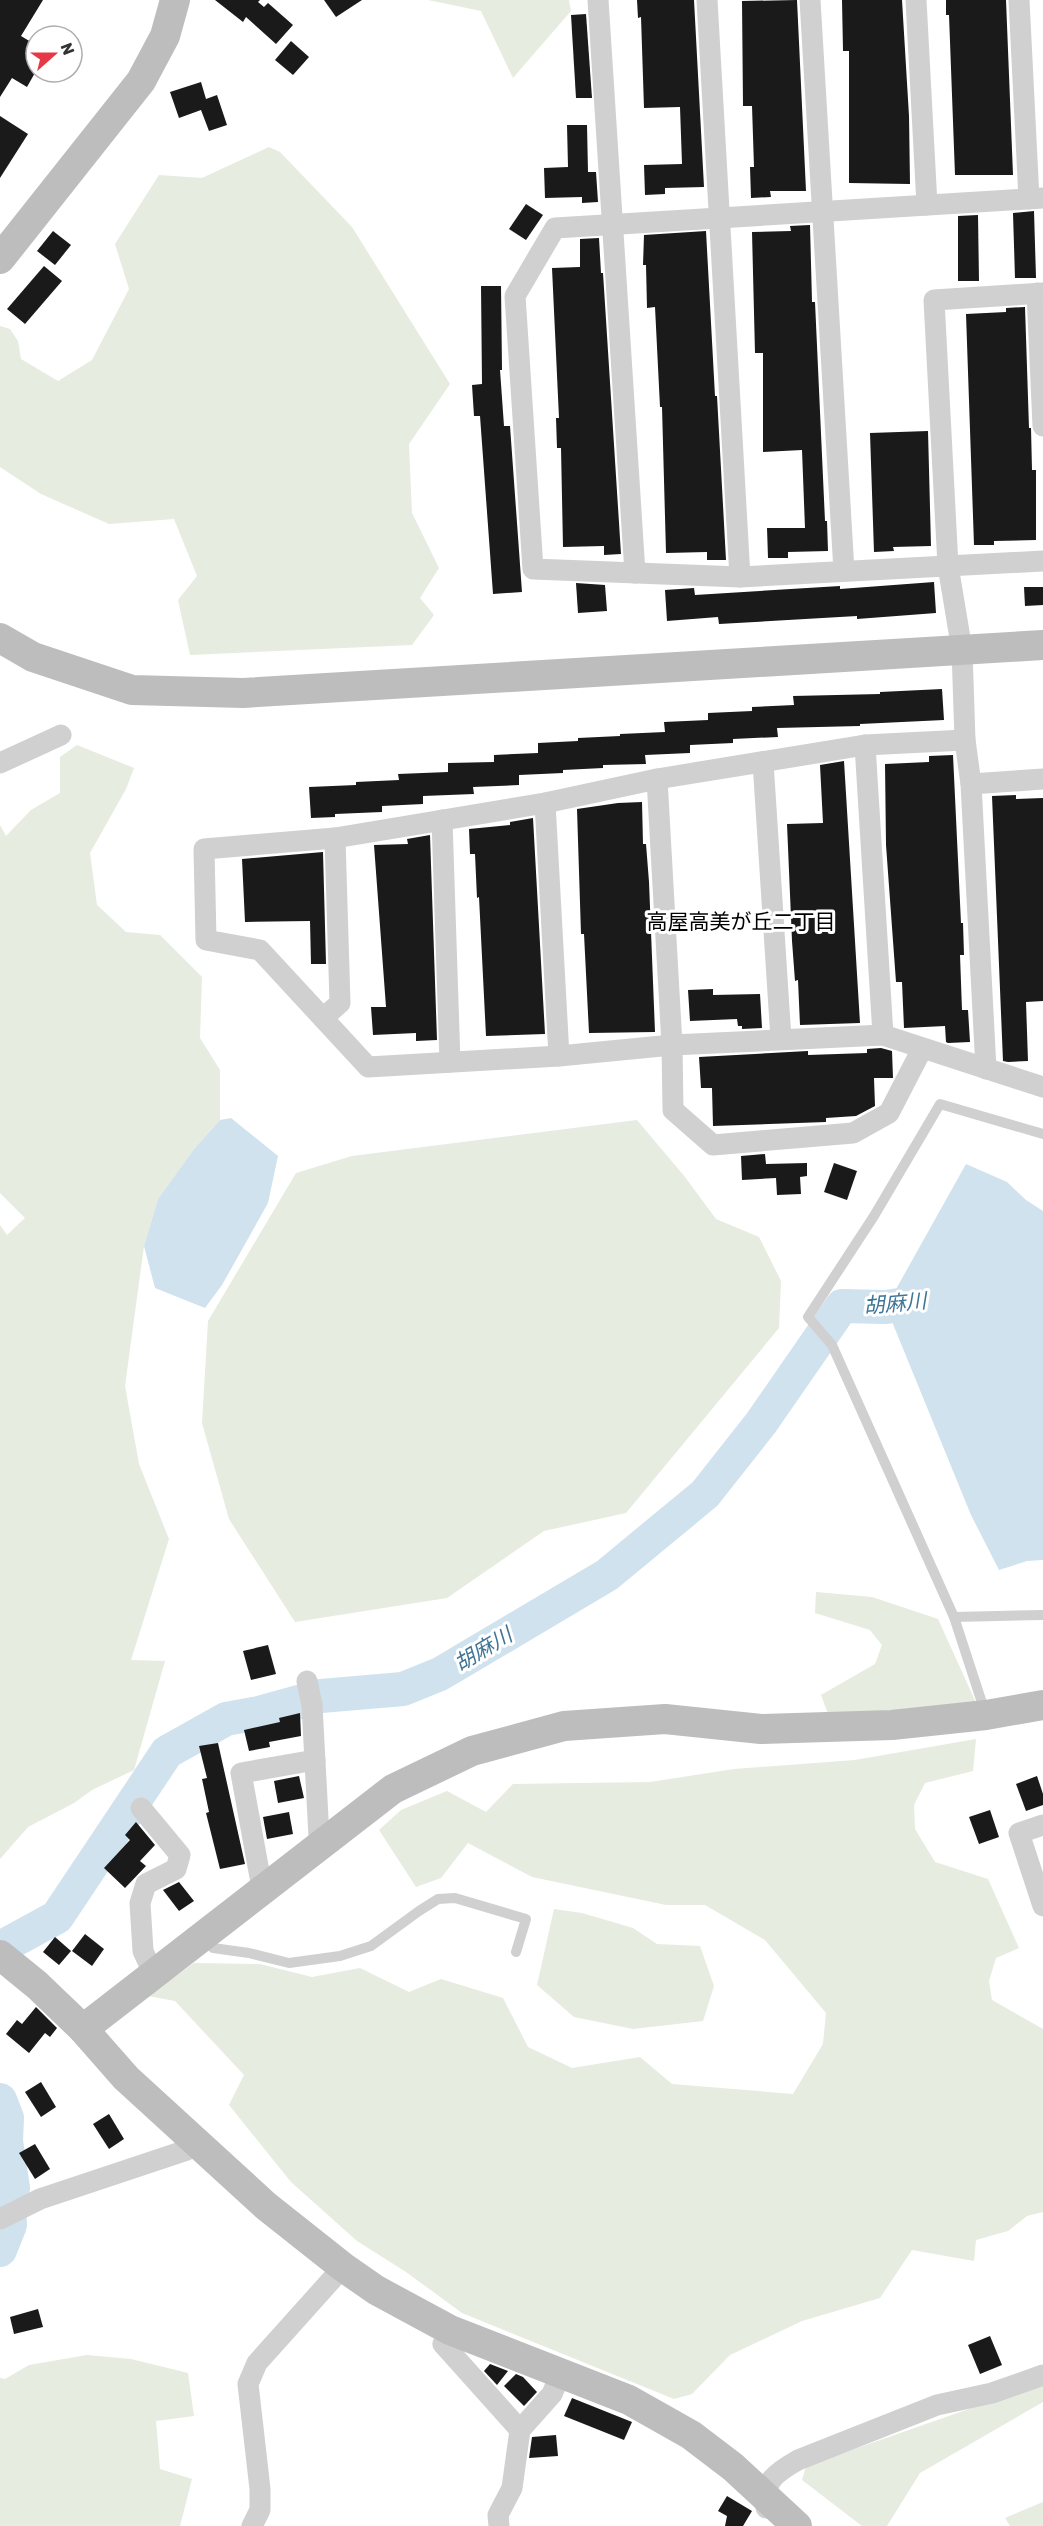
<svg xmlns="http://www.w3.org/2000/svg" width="1043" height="2526" font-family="Rubik,'Noto Sans JP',sans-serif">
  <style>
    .green { fill: #e6ecdf }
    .water { fill: #cfe2ee }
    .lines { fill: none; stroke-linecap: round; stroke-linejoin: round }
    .river { stroke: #cfe2ee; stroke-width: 34 }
    .building { fill: #1a1a1a }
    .lane { stroke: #d0d0d0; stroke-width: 10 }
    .street { stroke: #d0d0d0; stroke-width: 21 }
    .secondary { stroke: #bdbdbd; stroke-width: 30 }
    .labels { text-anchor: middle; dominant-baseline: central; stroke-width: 6; stroke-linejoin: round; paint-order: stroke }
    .neighbourhood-label { font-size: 21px; fill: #000; stroke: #fff }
    .water-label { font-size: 21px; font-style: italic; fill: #3f7597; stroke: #fff }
  </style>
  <rect width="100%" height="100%" fill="#fff"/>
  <g class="green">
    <polygon points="428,0 569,0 571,11 513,78 481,11"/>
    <polygon points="269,147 280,152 352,227 450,384 409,444 412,513 439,568 420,598 434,615 412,645 190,655 178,600 197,576 174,519 109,524 41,494 0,467 0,326 10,329 18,341 21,359 58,381 92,360 129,289 115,244 159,175 202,178"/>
    <polygon points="77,745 134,768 126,789 90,853 97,905 126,932 160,935 202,977 200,1038 220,1070 220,1120 194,1149 158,1199 144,1246 125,1386 139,1464 169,1539 131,1660 165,1661 134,1770 92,1790 74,1803 28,1827 0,1859 0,1225 7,1235 25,1218 0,1193 0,825 6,836 31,810 60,793 60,757"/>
    <polygon points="637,1120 685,1177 716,1219 759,1237 781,1281 779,1328 626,1513 544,1531 447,1598 295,1622 229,1519 202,1423 208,1321 296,1173 352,1156"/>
    <polygon points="816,1592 872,1597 938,1619 977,1705 828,1714 821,1695 875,1664 882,1645 870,1630 815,1613"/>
    <polygon points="976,1739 973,1771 925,1783 914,1805 915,1829 935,1862 988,1879 1019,1948 996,1958 989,1981 992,2000 1043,2029 1043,2212 1027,2216 1008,2231 976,2240 974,2261 912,2250 880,2298 802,2321 730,2355 692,2394 674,2399 462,2313 406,2272 357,2241 291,2182 229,2105 244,2075 175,2001 148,1996 194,1963 260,1964 312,1977 360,1968 409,1992 441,1979 503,1998 528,2047 572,2068 640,2057 672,2084 793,2094 823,2044 826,2013 765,1940 705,1905 666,1905 532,1877 468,1843 441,1878 416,1887 379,1830 401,1810 447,1791 486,1812 513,1784 650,1782 734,1769 855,1760"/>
    <polygon points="554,1909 582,1913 633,1928 657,1944 700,1946 714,1986 703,2021 633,2029 574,2017 537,1985"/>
    <polygon points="87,2355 131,2359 188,2373 194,2416 156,2421 160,2469 192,2479 180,2526 0,2526 0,2378 5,2379 29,2365"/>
    <polygon points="1043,2383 1043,2402 920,2473 887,2526 862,2526 802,2480 806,2466"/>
    <polygon points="1043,2502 1043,2526 1010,2526 1005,2518"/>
  </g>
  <g class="water">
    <polygon points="231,1118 278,1156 268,1203 222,1285 205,1308 155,1288 144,1246 158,1199 194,1149 220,1120"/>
    <polygon points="966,1164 1007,1182 1026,1200 1043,1211 1043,1560 1027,1561 999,1570 971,1515 886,1307"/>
  </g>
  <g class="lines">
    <g class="river">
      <polyline points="0,1948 57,1917 167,1752 226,1719 259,1713 321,1696 403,1689 440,1674 607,1575 705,1494 761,1423 842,1306 886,1307 931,1300"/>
      <polyline points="0,2100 7,2118 6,2141 13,2188 9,2207 10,2225 0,2250"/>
    </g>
  </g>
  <g class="building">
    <polygon points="0,0 43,0 21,36 36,45 36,71 27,87 12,78 0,97"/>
    <polygon points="215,0 260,0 258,2 264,7 268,3 293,25 276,44 246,17 243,22"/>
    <polygon points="324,0 362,0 336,17"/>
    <polygon points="637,0 694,0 704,187 665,188 665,194 645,195 644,165 682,164 680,107 644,108 641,17 638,18"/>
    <polygon points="797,0 806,191 770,191 771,197 751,198 750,167 754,167 752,106 743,106 742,1"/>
    <polygon points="842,0 902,0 909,116 910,184 849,183 849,51 843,51"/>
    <polygon points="946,0 1006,0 1013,175 955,175 949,15 946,15"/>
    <polygon points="586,14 592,98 576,98 571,15"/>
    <polygon points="291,41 309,57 293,75 275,60"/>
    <polygon points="201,82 206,99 217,95 227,125 209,131 201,110 179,118 170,92"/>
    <polygon points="0,116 28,134 0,178"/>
    <polygon points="567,125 587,125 588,172 596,172 598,202 582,203 582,197 545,198 544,168 568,167"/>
    <polygon points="526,204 543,215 526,240 509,229"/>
    <polygon points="1034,211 1036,278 1015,278 1013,213"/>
    <polygon points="978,215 979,281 958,281 958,216"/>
    <polygon points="810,225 812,302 815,302 825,521 827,521 828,551 788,552 788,558 768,558 767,528 805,528 802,450 763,452 763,353 755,353 752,232 791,231 790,226"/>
    <polygon points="53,231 71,245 55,265 37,251"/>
    <polygon points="706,231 715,396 717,396 726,560 707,560 707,552 666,553 662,407 660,407 655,307 647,308 646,265 643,265 644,235"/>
    <polygon points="599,238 601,273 603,273 621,554 604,555 604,546 563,547 561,448 557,448 556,418 559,418 552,268 580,267 580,239"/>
    <polygon points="44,266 62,281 25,324 7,309"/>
    <polygon points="481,286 501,286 502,370 500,370 504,426 510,426 522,592 493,594 480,416 474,416 472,385 482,384"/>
    <polygon points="1025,307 1029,428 1031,428 1032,470 1036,470 1036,540 994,541 994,545 974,545 966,314 1006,312 1006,308"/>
    <polygon points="928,431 931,546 893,547 894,551 874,552 870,433"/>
    <polygon points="934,582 936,613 857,619 857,616 719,624 718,617 667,621 665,590 694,588 695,595 840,586 840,589"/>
    <polygon points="576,583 605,585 607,611 578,613"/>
    <polygon points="1024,587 1043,587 1043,605 1025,606"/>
    <polygon points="942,689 944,720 860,724 860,726 777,728 778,737 733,739 733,743 690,745 690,753 645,755 646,764 603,765 603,768 563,770 563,773 519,775 519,785 473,787 474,794 423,796 423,804 382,806 382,812 335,814 335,817 311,818 309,787 356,785 356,782 399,780 398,774 448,772 448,763 494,762 494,755 538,753 538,743 578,741 578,738 620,736 620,734 665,732 664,722 708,720 708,713 752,711 752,707 794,705 793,696 880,694 880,692"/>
    <polygon points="953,755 961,923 963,923 964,955 960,955 962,1010 968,1010 970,1042 948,1043 946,1042 945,1026 904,1028 902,982 896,982 886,845 885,764 929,762 929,756"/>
    <polygon points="844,761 860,1023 800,1025 798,980 795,981 792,941 787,824 823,823 820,765"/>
    <polygon points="1016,795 1016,799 1043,798 1043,1001 1026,1002 1028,1061 1008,1062 1003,1061 992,796"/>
    <polygon points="642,802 643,844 646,844 649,882 655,1032 589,1033 584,934 581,934 577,809 618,803"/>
    <polygon points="533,818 545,1034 486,1036 479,897 477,898 475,854 470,854 469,829 510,825 510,822"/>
    <polygon points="430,835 437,1040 416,1041 416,1033 373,1035 371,1007 386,1007 374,845 408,844 407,839"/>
    <polygon points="323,852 326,964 311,964 310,921 245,922 242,859"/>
    <polygon points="713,989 713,995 760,994 762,1028 742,1029 742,1026 738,1026 737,1019 690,1021 688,990"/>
    <polygon points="881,1048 892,1051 893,1078 874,1078 875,1106 856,1116 826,1118 826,1122 713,1126 712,1088 701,1088 699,1057 808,1051 808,1055 867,1053 867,1049"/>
    <polygon points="765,1154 766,1164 807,1163 807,1176 800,1177 801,1194 777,1195 776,1178 742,1180 741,1156"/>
    <polygon points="834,1163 857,1171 847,1200 824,1192"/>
    <polygon points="268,1645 276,1674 251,1680 243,1651"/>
    <polygon points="300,1713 301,1736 269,1742 270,1747 249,1751 244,1730 280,1722 279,1718"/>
    <polygon points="218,1743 245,1864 220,1869 206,1813 209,1812 202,1779 207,1778 199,1746"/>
    <polygon points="299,1776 304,1798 278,1803 274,1781"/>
    <polygon points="1037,1776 1043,1794 1043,1805 1026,1811 1016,1784"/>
    <polygon points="990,1810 999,1837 979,1844 969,1817"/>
    <polygon points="289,1812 293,1834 267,1839 263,1817"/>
    <polygon points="136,1822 155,1845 140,1861 146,1866 125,1888 104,1868 130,1840 125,1835"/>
    <polygon points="179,1882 194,1901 179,1911 163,1890"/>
    <polygon points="85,1934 104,1949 92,1966 72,1951"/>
    <polygon points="55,1937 71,1951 59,1965 43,1952"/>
    <polygon points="36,2007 57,2028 50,2037 45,2033 29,2053 6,2034 17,2020 22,2024"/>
    <polygon points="41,2082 56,2107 41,2117 25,2092"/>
    <polygon points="109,2114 124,2139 109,2149 93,2124"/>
    <polygon points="35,2144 50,2169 35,2179 19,2153"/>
    <polygon points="38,2309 43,2327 14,2334 10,2317"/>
    <polygon points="990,2336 1002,2365 980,2374 968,2345"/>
    <polygon points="490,2364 508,2371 497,2385 484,2371"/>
    <polygon points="516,2374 523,2377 537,2392 524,2406 504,2386"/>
    <polygon points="572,2398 632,2422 624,2440 564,2416"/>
    <polygon points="556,2435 558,2456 529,2458 532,2437"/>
    <polygon points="727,2496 752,2511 743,2526 725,2526 727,2516 718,2511"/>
  </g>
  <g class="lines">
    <g class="lane">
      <polyline points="954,1617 1043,1615"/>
      <polyline points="985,1712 954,1617 832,1345 808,1317 874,1216 940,1104 1043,1134"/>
      <polyline points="203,1938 213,1948 249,1953 289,1963 340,1956 371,1946 419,1911 438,1899 455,1898 526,1919 516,1952"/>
    </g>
    <g class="street">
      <polyline points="598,0 635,573"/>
      <polyline points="707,0 740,577"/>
      <polyline points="810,0 844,571"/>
      <polyline points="916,0 927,205"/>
      <polyline points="1019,0 1029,199"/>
      <polyline points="1043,198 555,228 515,296 533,569 740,577 1043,561"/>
      <polyline points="1037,293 1043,426"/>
      <polyline points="965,740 865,745 657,779 545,803 335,838 204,849 206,940 260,950 368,1067 559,1056 672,1045 883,1035 1043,1087"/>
      <polyline points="865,745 883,1035"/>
      <polyline points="763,762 781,1039"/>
      <polyline points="0,763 61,735"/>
      <polyline points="657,779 672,1045 673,1110 713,1145 853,1133 889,1113 922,1049"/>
      <polyline points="971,784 1043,779"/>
      <polyline points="545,803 559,1056"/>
      <polyline points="442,820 450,1062"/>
      <polyline points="323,1018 340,1003 335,838"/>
      <polyline points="986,1069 971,784 965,740 962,650 948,566 934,300 1043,293"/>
      <polyline points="307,1681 312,1705 319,1837 323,1845"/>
      <polyline points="141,1808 180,1855 176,1869 146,1884 140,1903 143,1951 154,1975"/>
      <polyline points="1043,1825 1019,1833 1043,1906"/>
      <polyline points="267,1888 260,1877 241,1773 315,1760"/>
      <polyline points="0,2219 40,2199 187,2150 194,2140"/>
      <polyline points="450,2330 443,2344 520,2430"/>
      <path d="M766 2508C762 2481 777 2472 798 2460L937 2405 992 2393 1043 2375"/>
      <polyline points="252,2526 260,2510 260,2489 248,2384 257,2363 343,2267"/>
      <polyline points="499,2526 498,2515 512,2488 520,2430 552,2394 561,2373"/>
    </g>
    <g class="secondary">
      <polyline points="0,259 141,81 165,36 175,0"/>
      <polyline points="0,638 33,657 132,690 243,693 1043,645"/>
      <polyline points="0,1955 37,1985 83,2029 126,2078 266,2206 343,2267 376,2290 450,2330 629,2400 691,2435 733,2467 797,2526"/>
      <polyline points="83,2029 393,1789 472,1751 564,1726 665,1719 761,1729 892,1725 986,1715 1043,1705"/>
    </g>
  </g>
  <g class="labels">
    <g class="neighbourhood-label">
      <text x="741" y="921">高屋高美が丘二丁目</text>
    </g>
    <g class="water-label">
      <text transform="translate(895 1303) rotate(-5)">胡麻川</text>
      <text transform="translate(483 1649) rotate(-31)">胡麻川</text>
    </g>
  </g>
  <g transform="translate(54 54) rotate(69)"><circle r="28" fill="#ffffff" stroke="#adadad" stroke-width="1.5"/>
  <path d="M0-4.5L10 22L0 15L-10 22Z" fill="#e63946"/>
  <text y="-9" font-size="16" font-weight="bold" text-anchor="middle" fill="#333333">N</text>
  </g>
</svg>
